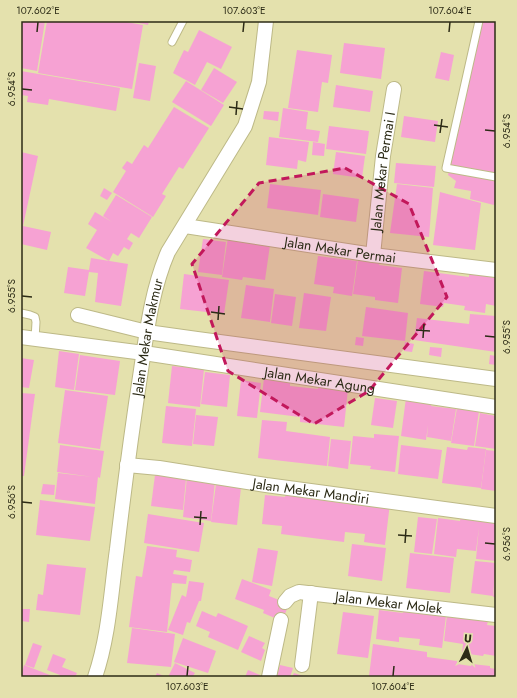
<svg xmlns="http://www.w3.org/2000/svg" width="517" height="698" font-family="Jost,sans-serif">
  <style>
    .building { fill: #f6a2d3 }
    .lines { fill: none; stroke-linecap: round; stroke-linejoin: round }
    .lane-casing { stroke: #bdb987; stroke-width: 9 }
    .street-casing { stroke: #bdb987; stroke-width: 16 }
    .lane { stroke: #fff; stroke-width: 7 }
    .street { stroke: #fff; stroke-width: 14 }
    .marked { fill: #c2185b; fill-opacity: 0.2; stroke: #c2185b; stroke-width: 3; stroke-dasharray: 8 5; stroke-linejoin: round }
    .ticks { fill: none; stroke: #2c2b16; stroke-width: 1.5 }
    .labels { text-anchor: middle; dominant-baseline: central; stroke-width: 3; stroke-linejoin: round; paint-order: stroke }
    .street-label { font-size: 14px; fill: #2c2b16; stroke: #e4e1ad }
    .neatline { fill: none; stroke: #2c2b16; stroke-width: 1.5 }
    .ticks-label { font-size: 10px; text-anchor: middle; fill: #2c2b16 }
  </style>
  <rect width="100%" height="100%" fill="#e4e1ad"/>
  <g class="building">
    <polygon points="21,21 45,21 37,71 21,68"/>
    <polygon points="47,21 121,21 143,25 132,89 38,73"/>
    <polygon points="130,21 149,21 148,25"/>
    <polygon points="483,21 496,21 496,197 494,205 470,199 471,191 454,188 456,181 448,175"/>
    <polygon points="199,30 232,47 221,69 207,62 195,85 173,73 184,50 188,52"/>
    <polygon points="344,43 385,48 381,79 340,73"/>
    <polygon points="297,50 332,55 328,83 322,82 318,112 288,108"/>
    <polygon points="441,52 454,55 449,81 435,78"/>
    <polygon points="139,63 156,66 150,101 133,98"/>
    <polygon points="214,68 237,82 223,103 201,90"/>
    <polygon points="21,71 120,88 116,111 49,99 48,105 27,102 28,96 21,95"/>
    <polygon points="186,81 224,105 211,126 172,102"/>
    <polygon points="336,85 373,91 370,112 333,107"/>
    <polygon points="174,107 209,128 183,169 179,167 162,194 166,196 153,217 113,192 126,171 122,168 127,161 132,164 144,145 148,148"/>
    <polygon points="283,108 308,112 306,129 320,131 318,142 279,137"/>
    <polygon points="264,111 279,112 278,121 263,119"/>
    <polygon points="404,116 438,121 435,142 401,137"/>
    <polygon points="329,126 369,131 366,154 326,149"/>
    <polygon points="269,137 309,142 306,162 298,160 297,169 266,165"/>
    <polygon points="313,142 325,144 324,156 312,155"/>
    <polygon points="21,152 38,156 23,226 51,232 47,250 21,244"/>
    <polygon points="336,152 365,156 362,178 333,174"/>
    <polygon points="396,163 436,166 434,187 394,183"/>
    <polygon points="270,184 321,190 318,215 267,208"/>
    <polygon points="397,184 433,188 429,237 390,233"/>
    <polygon points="104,188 112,193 107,200 100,196"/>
    <polygon points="440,192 481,203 475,250 433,245"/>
    <polygon points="323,194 359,199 356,222 320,217"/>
    <polygon points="116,195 152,217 139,238 131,233 127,239 133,243 129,250 124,247 118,256 113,253 109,261 86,248 97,230 88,224 95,212 112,222 103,216"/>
    <polygon points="228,237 270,245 265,280 243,277 242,280 222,277"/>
    <polygon points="203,239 226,242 222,275 198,272"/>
    <polygon points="318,256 357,261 352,296 333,293 334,287 314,284"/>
    <polygon points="91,258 128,264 121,306 95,302 98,273 89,272 85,296 64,293 68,267 89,270"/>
    <polygon points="358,259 380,262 379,265 402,268 398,303 375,300 375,297 353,294"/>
    <polygon points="424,271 469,277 469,273 490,275 490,277 496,278 496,306 486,304 485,313 464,310 465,306 444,303 443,307 420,304"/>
    <polygon points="184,274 229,280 224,314 180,309"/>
    <polygon points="246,285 274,289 270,322 241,318"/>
    <polygon points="304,293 331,297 326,331 299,328"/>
    <polygon points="275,294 296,297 292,326 271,323"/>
    <polygon points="366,307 408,313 405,341 362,336"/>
    <polygon points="470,314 496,316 496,352 414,340 417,318 469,324"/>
    <polygon points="356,337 364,338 363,346 355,345"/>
    <polygon points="405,342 414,344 412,352 404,351"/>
    <polygon points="430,347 442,348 441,357 429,355"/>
    <polygon points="59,351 79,354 74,390 55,387"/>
    <polygon points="80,355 120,361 115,395 75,390"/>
    <polygon points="490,355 496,356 496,365 489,364"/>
    <polygon points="21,358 34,360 29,388 21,387"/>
    <polygon points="172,366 204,369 200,407 168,403"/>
    <polygon points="205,372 230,375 227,407 201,404"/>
    <polygon points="264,378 290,381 290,386 318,389 318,386 348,389 344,427 300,422 300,417 260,412"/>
    <polygon points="241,380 261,383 257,418 237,416"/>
    <polygon points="65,390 108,396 100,449 58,443"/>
    <polygon points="21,393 35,394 24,476 21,476"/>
    <polygon points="375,398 397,401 393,428 371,425"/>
    <polygon points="406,398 432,402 431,406 456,409 451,441 427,437 428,425 426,440 401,436"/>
    <polygon points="166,406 196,409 192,446 162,443"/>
    <polygon points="457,408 479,411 474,446 451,443"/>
    <polygon points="480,413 496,416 496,449 475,446"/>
    <polygon points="196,415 218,417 214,446 193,444"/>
    <polygon points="262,420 287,422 286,431 330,437 327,466 283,461 286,433 283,461 258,458"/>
    <polygon points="374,434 399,436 395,472 370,469 371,466 350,464 353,436 374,438"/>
    <polygon points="331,439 351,441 348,469 328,466"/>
    <polygon points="60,445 104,451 100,478 98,477 95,504 55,499 58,473 93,477 57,472"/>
    <polygon points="401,445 442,450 438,479 398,474"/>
    <polygon points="447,447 467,450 468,447 486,449 481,488 442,483"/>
    <polygon points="486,450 496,451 496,491 481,489"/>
    <polygon points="155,475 186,479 183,510 151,506"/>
    <polygon points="187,477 215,481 211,521 183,517"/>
    <polygon points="43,484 55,485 54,495 41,494"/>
    <polygon points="216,484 241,487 237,525 211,522"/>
    <polygon points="286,492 328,498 327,501 349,504 349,501 390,503 385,545 364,542 365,534 345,532 344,542 281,534 282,526 262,524 265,495 285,497"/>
    <polygon points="40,500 95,507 90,541 36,535"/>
    <polygon points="148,514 204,523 199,552 144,543"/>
    <polygon points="461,515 481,517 480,521 496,523 496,561 476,559 479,527 476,551 457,549 456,557 434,554 438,518 460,521"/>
    <polygon points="418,517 437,519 432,554 414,552"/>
    <polygon points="352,544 386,548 382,581 348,576"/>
    <polygon points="147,546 177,550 176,557 192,560 190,572 174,570 173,574 187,576 186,584 172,583 167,632 129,627 136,576 142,577"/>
    <polygon points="258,548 278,551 272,586 252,582"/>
    <polygon points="410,553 454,558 450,593 406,588"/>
    <polygon points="475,561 496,563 493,596 471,593"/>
    <polygon points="47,564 86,568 80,615 36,610 38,594 43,595"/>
    <polygon points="242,579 271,590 269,596 289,604 282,621 263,613 264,610 235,599"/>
    <polygon points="189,581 204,583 201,601 199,601 190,623 187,622 183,635 168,630 182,595 186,597"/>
    <polygon points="495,583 496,583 496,597 493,597"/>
    <polygon points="21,609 30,609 29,622 21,621"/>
    <polygon points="379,610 403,613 403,611 446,616 442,648 419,645 420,639 399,637 399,642 376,639"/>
    <polygon points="202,611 216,617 218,613 248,626 238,650 208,637 210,632 196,626"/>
    <polygon points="343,612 374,616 368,658 337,654"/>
    <polygon points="447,615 488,621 487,625 496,626 496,656 484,654 483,656 462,653 463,644 444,641"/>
    <polygon points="132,628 175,634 171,667 127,663"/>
    <polygon points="249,636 265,643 262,648 265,650 261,661 241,652"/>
    <polygon points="183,638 216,651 208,673 174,662"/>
    <polygon points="33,643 42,646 34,668 25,665"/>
    <polygon points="373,644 427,652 427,657 457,661 457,664 471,666 472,664 490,666 490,668 496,669 496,677 380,677 369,676"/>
    <polygon points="53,654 66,659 62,667 77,673 75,677 59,677 60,675 47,670"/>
    <polygon points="175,663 195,673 193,676 196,677 168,677"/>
    <polygon points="24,665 55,677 21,677"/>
    <polygon points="280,665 293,668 290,677 277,677"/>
    <polygon points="248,670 260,675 260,677 245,677"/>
    <polygon points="157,673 166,677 155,677"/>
    <polygon points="294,673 306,677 292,677"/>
  </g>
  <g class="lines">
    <defs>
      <g id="lane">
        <polyline points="479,21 446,168 496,177"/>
        <polyline points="172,42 183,21"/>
        <polyline points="21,313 30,315 35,317 36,322 35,339"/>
      </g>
      <g id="street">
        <path id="s1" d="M185 226 373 255 496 270"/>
        <path id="s2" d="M373 255 383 156 394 89"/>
        <polyline points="78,315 147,332 197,339 496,379"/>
        <path id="s3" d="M21 337 144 353 496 407"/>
        <path id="s4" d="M127 465 159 468 266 485 496 516"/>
        <path id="s5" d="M285 602 290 596 299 592 496 615"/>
        <polyline points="302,665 311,593"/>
        <path id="s6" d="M95 677C109 636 111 592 117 549 124 489 132 429 141 370 147 330 152 289 168 252L245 126 259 82 266 21"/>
        <polyline points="269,677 281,620"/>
      </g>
    </defs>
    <use href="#lane" class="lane-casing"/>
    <use href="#street" class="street-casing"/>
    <use href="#lane" class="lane"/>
    <use href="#street" class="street"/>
  </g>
  <path class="marked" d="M345 168 409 204 447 297 369 391 314 424 228 371 192 264 259 183Z"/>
  <path class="ticks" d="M37 32 38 22M243 32 244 22M449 32 450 22M22 89 32 90M229 107 243 109M236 115 237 101M434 125 448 127M485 130 495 131M440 133 442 119M22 296 32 297M211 312 225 314M218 320 219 306M416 330 430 331M485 336 495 337M423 338 424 324M22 502 32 503M194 517 207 518M200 525 201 511M398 535 412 536M405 543 406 529M485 543 495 544M187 676 188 666M393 676 394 666"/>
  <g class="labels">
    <g class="street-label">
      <text stroke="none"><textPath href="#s2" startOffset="84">Jalan Mekar Permai I</textPath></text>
      <text stroke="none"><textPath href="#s1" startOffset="157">Jalan Mekar Permai</textPath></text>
      <text stroke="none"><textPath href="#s6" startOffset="344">Jalan Mekar Makmur</textPath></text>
      <text stroke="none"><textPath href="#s3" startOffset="302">Jalan Mekar Agung</textPath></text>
      <text stroke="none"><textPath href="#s4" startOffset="186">Jalan Mekar Mandiri</textPath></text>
      <text stroke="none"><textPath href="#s5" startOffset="108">Jalan Mekar Molek</textPath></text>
    </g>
  </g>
  <rect width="517" height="698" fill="none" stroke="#e4e1ad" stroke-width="44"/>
  <g transform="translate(467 648) rotate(5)" stroke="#e4e1ad" stroke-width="3" paint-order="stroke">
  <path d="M0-3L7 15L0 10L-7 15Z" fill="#2c2b16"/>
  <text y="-6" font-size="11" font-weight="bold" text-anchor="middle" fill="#2c2b16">U</text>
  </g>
  <rect x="22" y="22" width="473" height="654" class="neatline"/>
  <g class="ticks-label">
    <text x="38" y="14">107.602°E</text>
    <text x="244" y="14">107.603°E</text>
    <text x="450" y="14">107.604°E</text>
    <text transform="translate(11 89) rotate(-90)" y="4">6.954°S</text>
    <text transform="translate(506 131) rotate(-90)" y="4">6.954°S</text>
    <text transform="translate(11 296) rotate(-90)" y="4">6.955°S</text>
    <text transform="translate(506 337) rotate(-90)" y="4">6.955°S</text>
    <text transform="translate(11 502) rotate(-90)" y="4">6.956°S</text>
    <text transform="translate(506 544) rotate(-90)" y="4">6.956°S</text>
    <text x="187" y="690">107.603°E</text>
    <text x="393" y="690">107.604°E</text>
  </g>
</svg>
